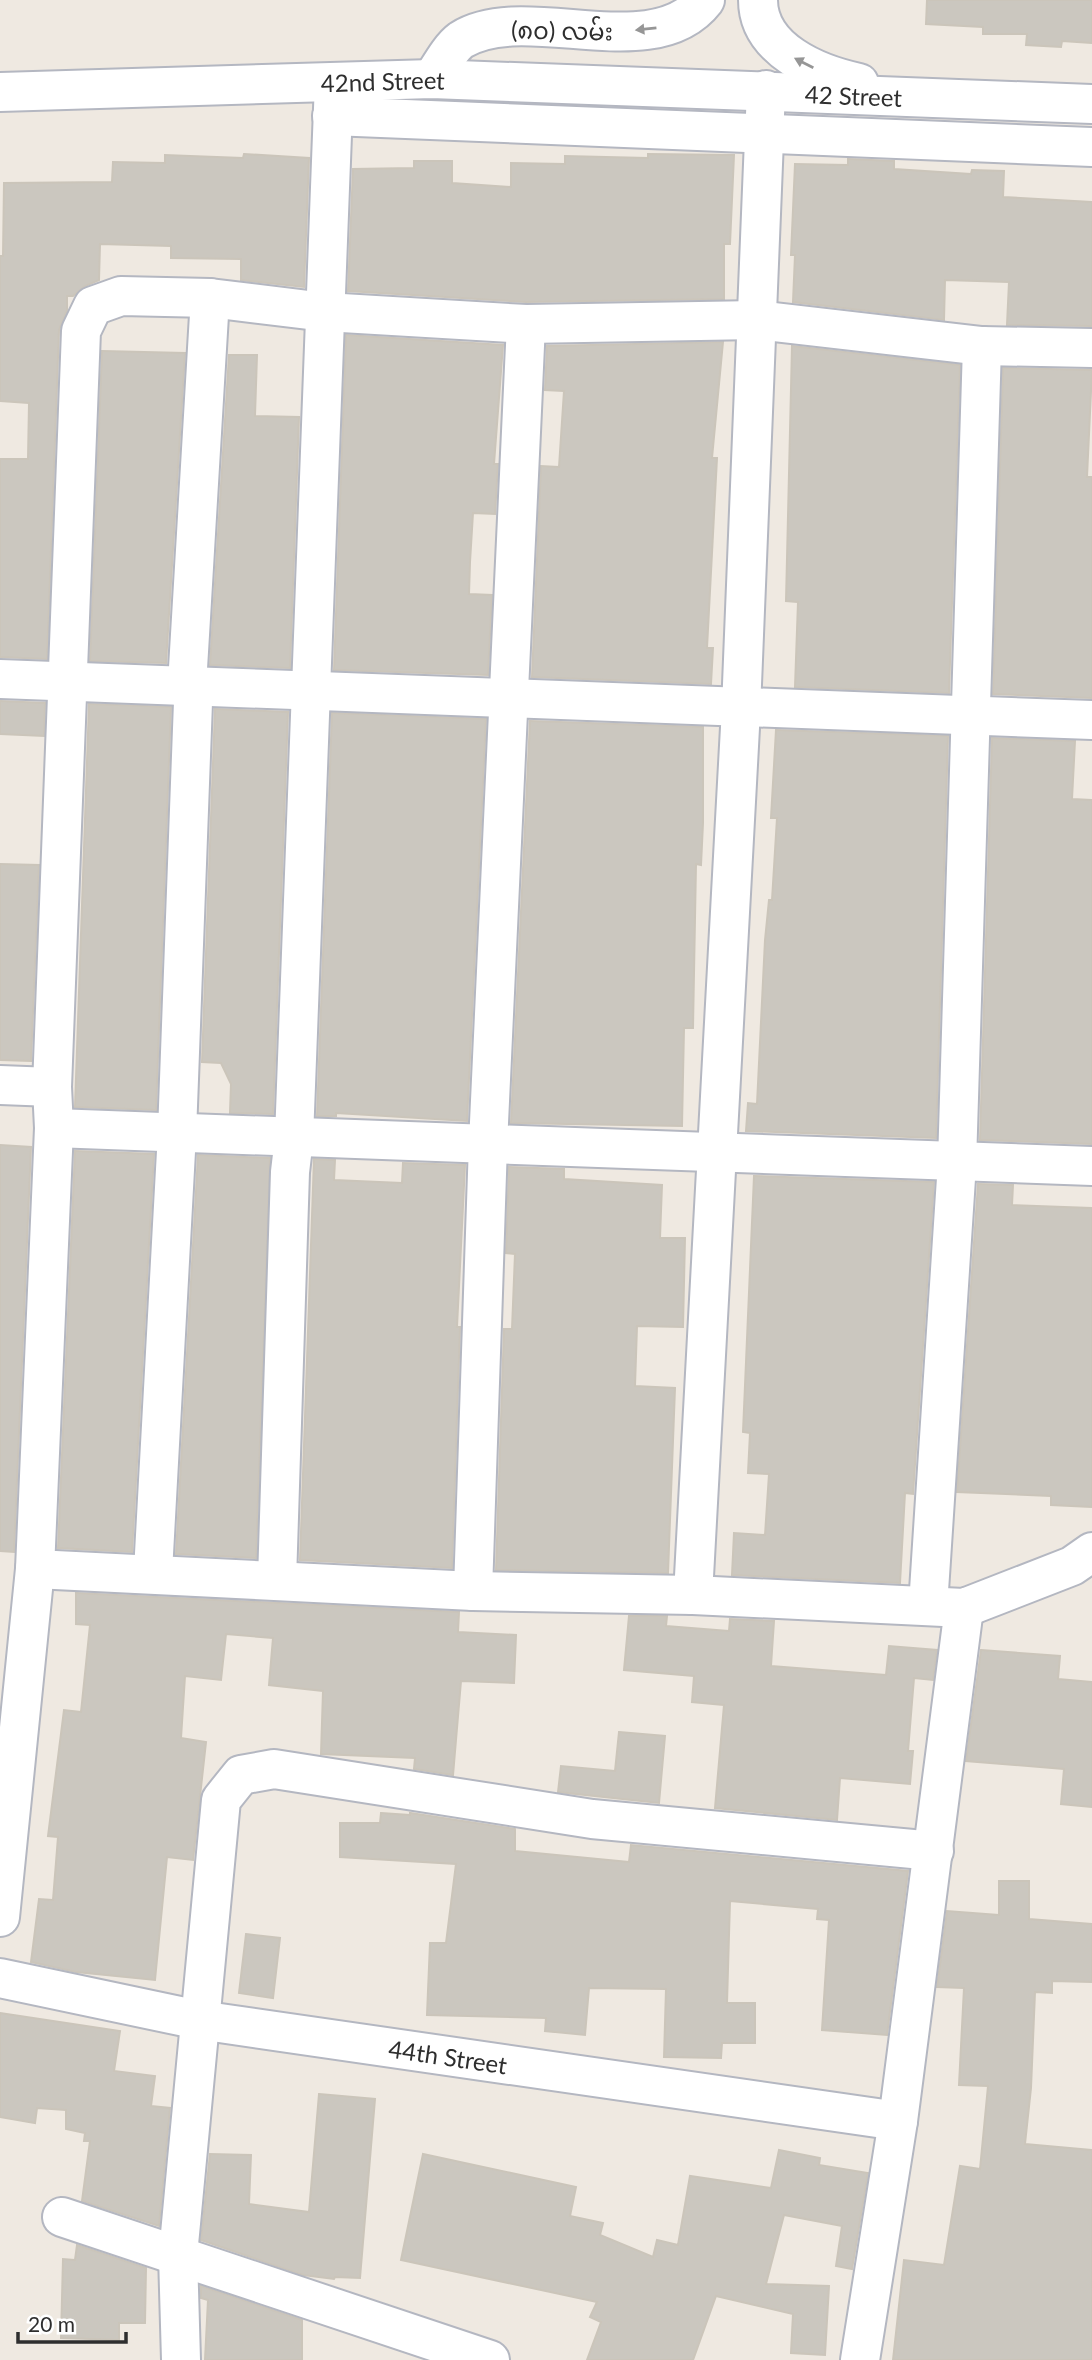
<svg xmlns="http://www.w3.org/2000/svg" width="1092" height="2360" font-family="Lato,'Noto Sans Myanmar',sans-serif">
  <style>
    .building { fill: #cbc7bf; stroke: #cbc5ba; stroke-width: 2 }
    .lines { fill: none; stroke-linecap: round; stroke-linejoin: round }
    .minor-casing { stroke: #b4b7c1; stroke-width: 42 }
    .minor { stroke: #fff; stroke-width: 38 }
    .oneway { fill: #969696 }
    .labels { text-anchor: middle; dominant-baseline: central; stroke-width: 5; stroke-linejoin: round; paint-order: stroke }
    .street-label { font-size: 24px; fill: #2e2e2e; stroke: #fff }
  </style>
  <rect width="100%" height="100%" fill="#efe9e1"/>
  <g class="building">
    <polygon points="927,0 1092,0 1092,43 1062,41 1061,47 1026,45 1027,34 983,34 983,27 926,24"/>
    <polygon points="244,154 309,158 304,287 241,280 241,259 171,258 171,246 100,244 99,280 85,286 73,296 67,296 67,310 59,330 47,659 0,657 0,459 28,459 29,403 0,401 0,256 3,256 4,183 112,182 113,162 165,163 165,155 243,158"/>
    <polygon points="648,154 734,155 730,244 724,244 724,299 526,302 348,291 353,169 414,168 414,161 452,161 452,183 511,187 511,163 565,164 565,156 648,158"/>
    <polygon points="848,159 894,161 894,169 971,174 972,170 1004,171 1003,197 1092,202 1092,326 1007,325 1009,282 945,280 944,320 793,302 795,255 791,255 795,164 848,165"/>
    <polygon points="346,335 503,345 494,464 498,464 495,514 473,513 470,562 469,594 492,595 488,675 334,670"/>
    <polygon points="723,342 712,458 717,458 707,648 713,648 711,684 532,677 541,466 559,467 564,391 545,390 547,346"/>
    <polygon points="792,346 960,365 949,693 795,687 798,602 786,601"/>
    <polygon points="102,351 185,353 166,663 90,661"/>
    <polygon points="229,355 257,355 255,416 299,417 290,668 210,665"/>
    <polygon points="1003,368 1092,370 1087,477 1092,477 1092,698 993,694"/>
    <polygon points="0,701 45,703 44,736 0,734"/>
    <polygon points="89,704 171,707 156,1110 75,1107"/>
    <polygon points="215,709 288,712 273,1114 230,1113 231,1084 221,1063 202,1062"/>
    <polygon points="332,713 486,719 467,1121 336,1113 336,1116 317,1116"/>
    <polygon points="530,721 703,727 703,823 701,865 696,864 693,1028 684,1028 682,1126 511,1123"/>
    <polygon points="776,730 948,736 936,1138 746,1131 748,1103 757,1104 765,940 769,900 772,900 777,818 771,818"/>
    <polygon points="992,738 1075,741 1072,799 1092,800 1092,1144 980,1140"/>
    <polygon points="0,864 39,865 31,1061 0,1060"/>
    <polygon points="0,1145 31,1147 14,1552 0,1551"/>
    <polygon points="75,1151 154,1154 132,1552 58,1548"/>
    <polygon points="198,1155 270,1158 256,1558 176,1554"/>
    <polygon points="314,1159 335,1160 334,1180 402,1183 403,1163 465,1165 457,1327 460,1327 452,1568 300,1560"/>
    <polygon points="509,1167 564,1169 564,1179 662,1185 660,1238 685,1238 683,1327 637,1326 635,1386 675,1388 668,1573 496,1570 504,1329 512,1329 515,1254 506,1253"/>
    <polygon points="754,1176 934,1182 913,1494 905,1493 900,1583 732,1575 734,1533 765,1535 769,1474 748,1473 750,1433 743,1432"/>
    <polygon points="978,1184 1013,1185 1012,1205 1092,1208 1092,1507 1051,1505 1051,1496 957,1492"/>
    <polygon points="76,1593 459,1612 458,1632 516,1635 514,1683 461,1681 453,1775 414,1769 415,1758 321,1754 323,1691 269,1685 273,1638 226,1634 221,1680 185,1676 181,1738 206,1742 193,1860 167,1857 155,1980 76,1972 31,1962 39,1899 53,1900 58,1837 48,1836 64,1710 81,1712 90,1625 76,1624"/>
    <polygon points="629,1616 667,1616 666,1626 729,1631 730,1619 774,1621 771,1666 886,1675 889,1646 937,1650 933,1680 914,1678 908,1751 913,1751 910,1784 840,1778 837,1820 715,1808 724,1705 692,1702 694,1676 624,1670"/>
    <polygon points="981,1650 1060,1656 1058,1679 1092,1682 1092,1807 1061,1804 1064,1769 966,1761"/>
    <polygon points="619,1732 665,1736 659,1803 558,1792 561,1766 615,1771"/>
    <polygon points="381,1813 410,1815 410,1813 515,1829 515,1851 629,1862 631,1845 908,1871 887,2035 822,2030 829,1920 817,1919 818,1909 730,1901 727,2003 755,2003 755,2043 722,2043 721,2058 664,2057 666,1989 589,1988 585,2035 545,2031 546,2018 427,2015 430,1943 446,1943 456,1864 340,1857 340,1823 380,1823"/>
    <polygon points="999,1881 1029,1881 1029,1919 1092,1924 1092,1982 1052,1981 1052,1993 1035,1992 1031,2088 1025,2144 1092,2150 1092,2360 893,2360 904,2260 944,2265 960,2166 980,2169 988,2086 959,2085 964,1988 937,1987 947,1911 999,1915"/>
    <polygon points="246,1934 280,1938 273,1998 239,1993"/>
    <polygon points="0,2013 120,2031 114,2071 155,2076 151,2106 170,2108 159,2226 82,2201 90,2141 84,2141 85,2133 66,2129 66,2110 37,2108 35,2123 0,2117"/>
    <polygon points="319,2094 375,2099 360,2278 335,2277 334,2279 303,2275 201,2240 210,2154 251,2155 249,2204 309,2212"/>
    <polygon points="779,2150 820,2158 819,2165 868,2173 852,2269 836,2266 842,2226 784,2215 766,2284 829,2286 825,2355 791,2353 793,2314 716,2296 693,2360 587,2360 601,2322 590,2317 597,2302 401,2260 423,2154 576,2187 570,2216 603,2223 600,2235 653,2257 657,2240 678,2245 690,2176 771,2188"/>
    <polygon points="77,2245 146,2268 145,2323 119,2323 119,2340 61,2338 63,2259 75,2260"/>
    <polygon points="201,2286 302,2320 302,2360 205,2360 208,2300 201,2298"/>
  </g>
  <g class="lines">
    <defs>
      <g id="minor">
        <path d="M758 0C758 50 817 74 859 83"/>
        <path d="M432 79C440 67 450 48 461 40 525 0 653 67 705 0"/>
        <path id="s1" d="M0 92 432 79 1092 104"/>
        <polyline points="332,116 1092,147"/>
        <polyline points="0,679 1092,720"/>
        <polyline points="0,1085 52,1087"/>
        <polyline points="54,1128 1092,1166"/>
        <polyline points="35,1569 473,1591 693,1595 964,1608 1072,1566 1092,1552"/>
        <polyline points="153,1572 177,1133 193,702 187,685 210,298"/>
        <polyline points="277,1580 290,1172 294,1138 334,82"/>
        <polyline points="473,1591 488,1144 526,324"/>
        <polyline points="693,1595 741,709 766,90"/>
        <polyline points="928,1606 957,1163 982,346"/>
        <polyline points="0,1917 35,1569 54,1128 52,1087 81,331 93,306 121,296 210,298 325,312 526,324 757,320 982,346 1092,348"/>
        <path id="s2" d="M0 1978 199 2020 898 2121"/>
        <polyline points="62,2217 490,2360"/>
        <polyline points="181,2360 178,2255 221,1800 241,1775 274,1769 592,1819 934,1851"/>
        <polyline points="860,2360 898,2121 964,1608"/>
      </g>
    </defs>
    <use href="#minor" class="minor-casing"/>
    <use href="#minor" class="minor"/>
  </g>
  <defs><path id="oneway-solid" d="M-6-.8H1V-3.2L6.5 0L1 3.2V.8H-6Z" transform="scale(1.75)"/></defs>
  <g class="oneway">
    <use href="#oneway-solid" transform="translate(646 29) rotate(174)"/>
    <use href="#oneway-solid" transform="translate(804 63) rotate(-153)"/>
  </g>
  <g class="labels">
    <g class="street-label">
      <text transform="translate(562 30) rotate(1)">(၈၀) လမ်း</text>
      <text stroke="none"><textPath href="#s1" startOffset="383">42nd Street</textPath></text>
      <text stroke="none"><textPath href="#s1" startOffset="854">42 Street</textPath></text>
      <text stroke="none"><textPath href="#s2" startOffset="455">44th Street</textPath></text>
    </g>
  </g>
  <path d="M18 2332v10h108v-10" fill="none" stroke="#2e2e2e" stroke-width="3.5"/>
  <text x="28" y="2332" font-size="21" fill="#2e2e2e" stroke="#ffffff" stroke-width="5" paint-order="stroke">20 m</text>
</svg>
